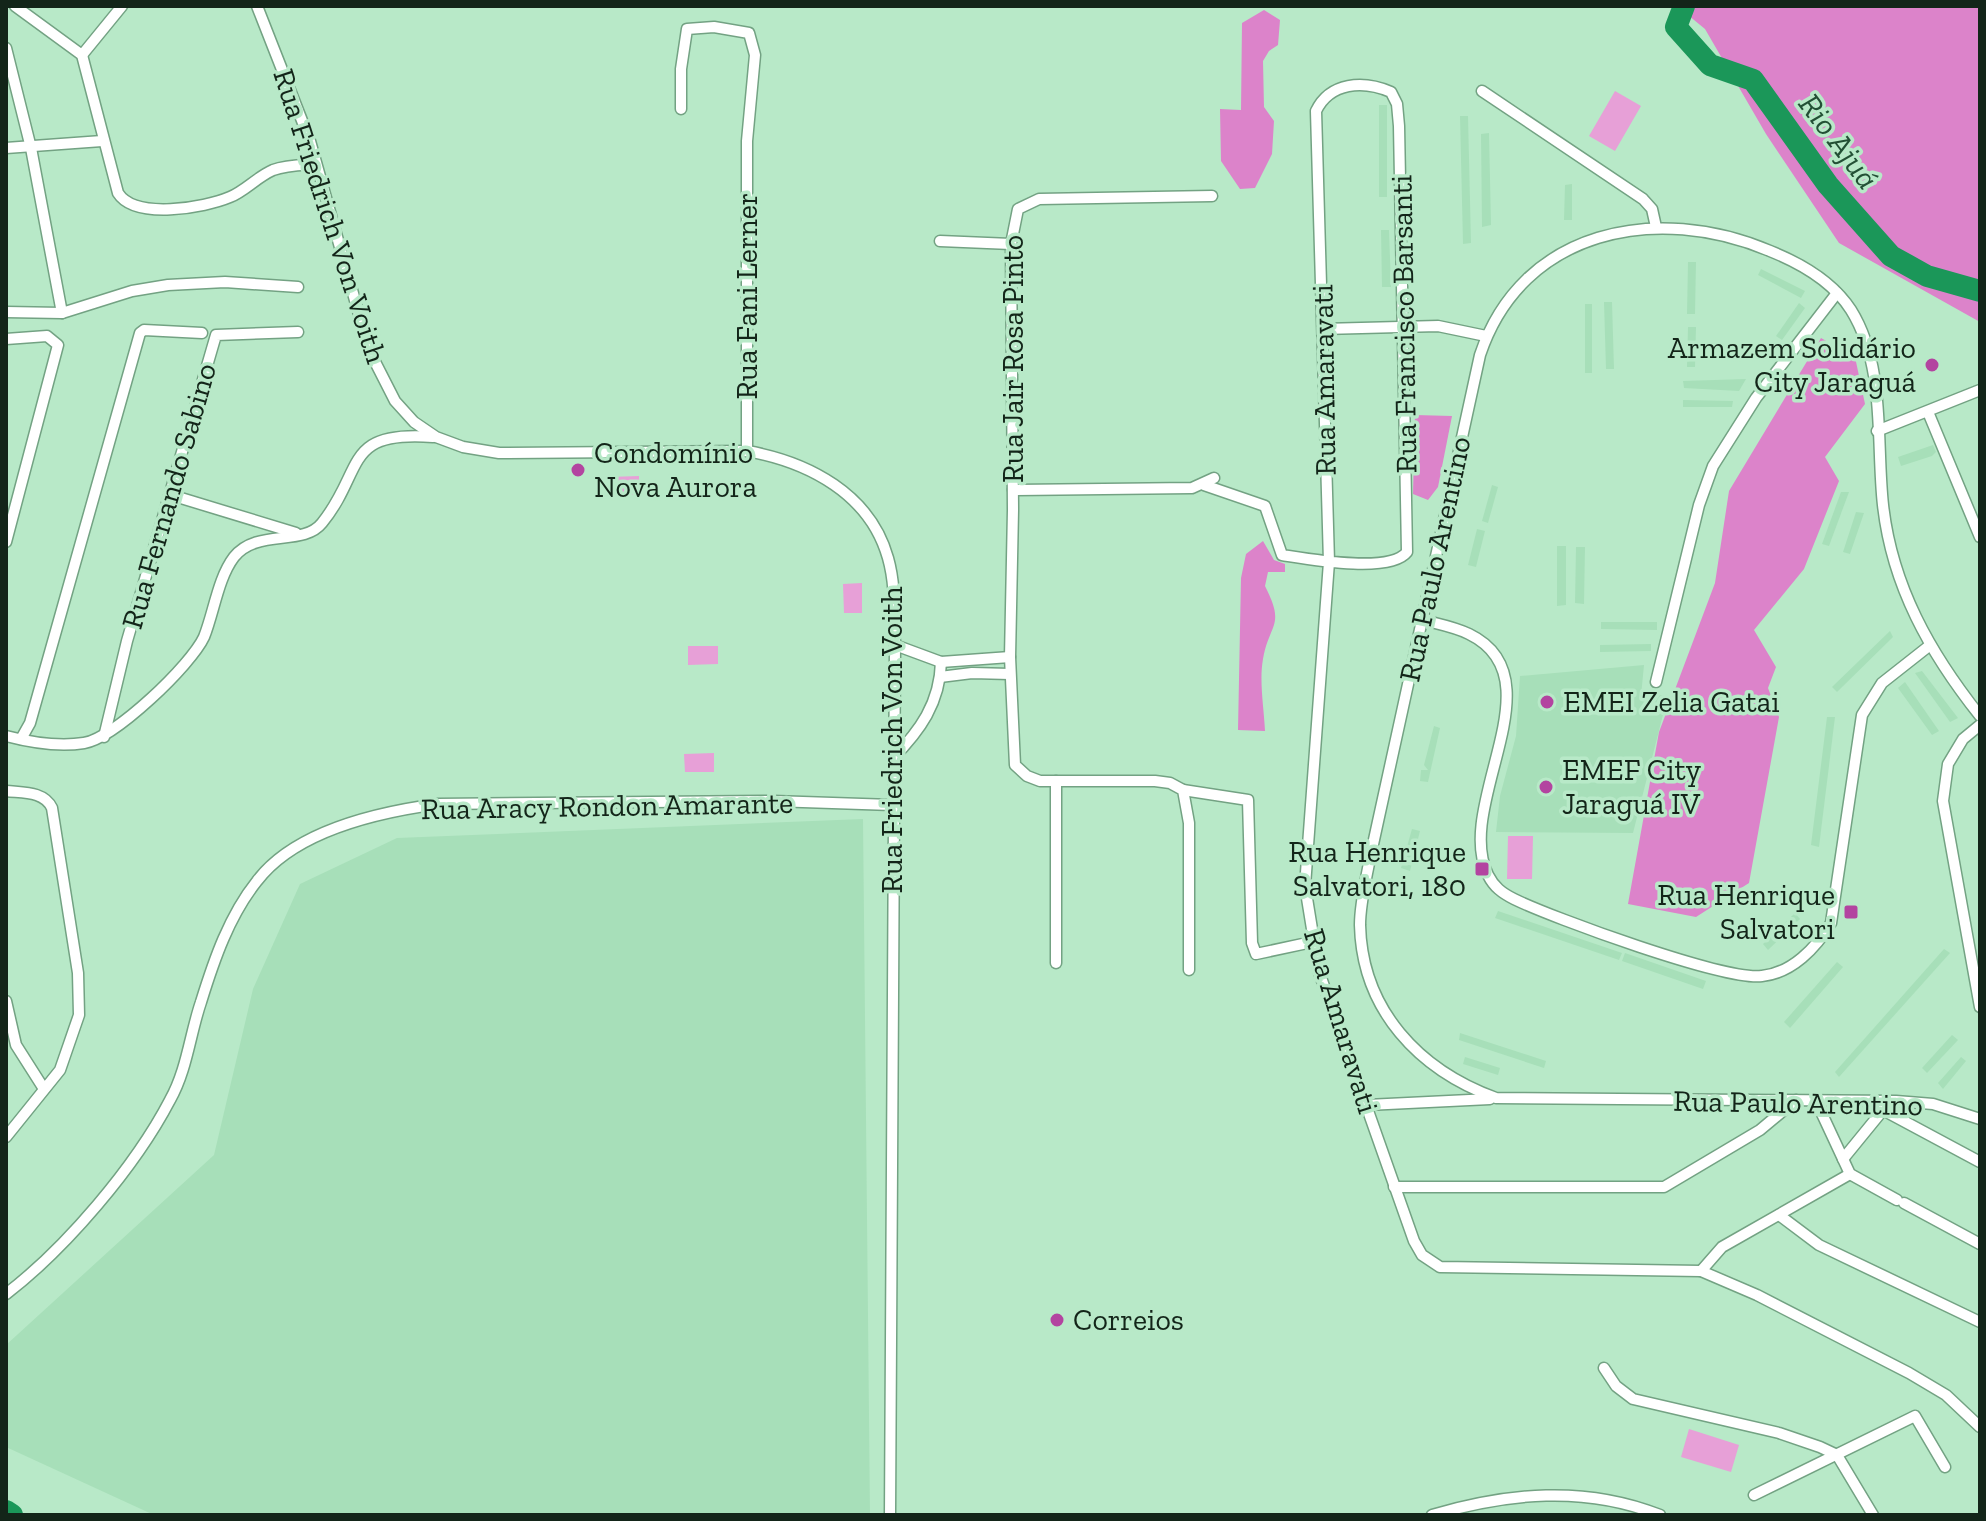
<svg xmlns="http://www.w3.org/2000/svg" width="1986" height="1521" font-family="'Zilla Slab',serif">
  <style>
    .built { fill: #a7dfb9 }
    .green { fill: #e7a0d7 }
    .forest { fill: #dc83ca }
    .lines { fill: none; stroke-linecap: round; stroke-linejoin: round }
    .river { stroke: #1b9759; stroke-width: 22 }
    .street-casing { stroke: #73a283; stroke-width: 13 }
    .street { stroke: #fff; stroke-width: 10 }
    .poi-dot { fill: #b344a0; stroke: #b8e9c8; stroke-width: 3 }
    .labels { text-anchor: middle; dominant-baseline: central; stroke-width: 7; stroke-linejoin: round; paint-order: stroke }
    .street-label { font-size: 30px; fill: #132519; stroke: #b8e9c8 }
    .poi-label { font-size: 30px; fill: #132519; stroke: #b8e9c8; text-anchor: start }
    .water-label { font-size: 32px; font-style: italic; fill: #235035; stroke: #b8e9c8 }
  </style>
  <rect width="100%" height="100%" fill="#b8e9c8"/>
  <g class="built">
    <rect x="1379" y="105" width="8" height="92"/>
    <polygon points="1460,116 1468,116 1471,243 1463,244"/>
    <polygon points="1489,133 1491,225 1482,227 1481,134"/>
    <polygon points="1572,184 1572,220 1564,220 1565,185"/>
    <polygon points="1381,230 1389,230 1391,287 1382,287"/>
    <polygon points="1688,262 1696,262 1695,314 1687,314"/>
    <polygon points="1761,269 1805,291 1801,298 1758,275"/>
    <polygon points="1604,302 1612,302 1614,369 1606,369"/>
    <polygon points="1799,303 1805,308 1782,340 1776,336"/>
    <rect x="1585" y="304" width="7" height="69"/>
    <polygon points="1688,327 1696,327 1695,367 1687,367"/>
    <polygon points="1746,379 1739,391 1684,388 1683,381"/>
    <polygon points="1683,400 1733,401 1732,407 1683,407"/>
    <polygon points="1933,445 1936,452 1932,456 1901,466 1898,457"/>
    <polygon points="1492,485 1498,487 1488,523 1482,521"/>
    <polygon points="1841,492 1849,492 1829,546 1822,544"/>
    <polygon points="1856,512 1864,513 1850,554 1843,552"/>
    <polygon points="1477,529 1485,531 1476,567 1468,565"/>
    <polygon points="1557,546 1566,546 1566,605 1557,606"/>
    <polygon points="1576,547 1585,547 1584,604 1575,603"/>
    <polygon points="1601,622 1657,622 1657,630 1601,629"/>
    <polygon points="1890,631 1893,637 1837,692 1832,687"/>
    <polygon points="1651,644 1651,651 1600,652 1600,645"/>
    <polygon points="1644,665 1641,696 1668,695 1633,833 1496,832 1500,796 1516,736 1520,676"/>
    <polygon points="1922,671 1958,718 1950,722 1915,673"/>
    <polygon points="1905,682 1939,731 1932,735 1898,688"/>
    <polygon points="1827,717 1835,717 1819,847 1811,845"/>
    <polygon points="1434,726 1440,728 1428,782 1420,781 1421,770 1428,770 1424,765"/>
    <polygon points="863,819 870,1515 154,1515 6,1447 6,1345 214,1155 253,989 300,884 397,838"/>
    <polygon points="1412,829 1420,831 1410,871 1401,868"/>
    <polygon points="1498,911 1622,953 1619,960 1495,918"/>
    <polygon points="1795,913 1800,919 1768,950 1763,944"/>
    <polygon points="1944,949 1950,953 1839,1077 1835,1072"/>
    <polygon points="1625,953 1706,981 1703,989 1622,961"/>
    <polygon points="1837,962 1843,967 1790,1028 1784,1022"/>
    <polygon points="1460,1033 1546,1061 1544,1068 1459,1040"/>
    <polygon points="1952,1035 1958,1040 1927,1073 1922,1068"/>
    <polygon points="1465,1057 1500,1068 1498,1075 1463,1064"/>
    <polygon points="1961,1057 1966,1061 1943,1089 1938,1083"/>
  </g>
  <g class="green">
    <polygon points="1615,91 1641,106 1615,151 1589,136"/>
    <polygon points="639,476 639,495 609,495 609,477"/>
    <polygon points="862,583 862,613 844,613 843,584"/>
    <polygon points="688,646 718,646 718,664 688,665"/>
    <polygon points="714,753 714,772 685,772 684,754"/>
    <polygon points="1508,836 1533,836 1532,879 1507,879"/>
    <polygon points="1689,1429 1739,1445 1731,1472 1681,1457"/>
  </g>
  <g class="forest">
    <polygon points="1677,6 1980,6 1980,322 1839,243 1766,134 1705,29"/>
    <polygon points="1264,10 1280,20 1278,45 1269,51 1263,61 1264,107 1274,121 1272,154 1255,188 1240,189 1221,161 1220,109 1241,110 1242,23"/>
    <polygon points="1821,338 1855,357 1865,404 1825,457 1839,481 1804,569 1754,630 1776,667 1768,688 1779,717 1749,883 1696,917 1628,904 1659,732 1715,583 1729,491"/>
    <polygon points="1415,415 1452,416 1438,487 1428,500 1413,494"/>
    <path d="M1263 541 1274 560 1285 564V572H1268L1265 586C1286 627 1269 623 1263 659 1259 681 1264 708 1265 731L1238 730 1241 578 1246 554Z"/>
  </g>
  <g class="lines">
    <g class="river">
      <polyline points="1684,6 1676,27 1710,65 1753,80 1828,185 1891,256 1927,276 1980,291"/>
      <polyline points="6,1511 12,1515"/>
    </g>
    <defs>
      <g id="street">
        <path d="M15 6 82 55 118 193C135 220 204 208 230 197 245 191 257 177 273 170 286 165 302 165 316 164"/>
        <path d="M257 6 310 141 369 350 395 401 414 422 436 437 463 447 499 453 747 451C809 462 870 494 888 558 896 586 894 616 895 645L890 1515"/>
        <polyline points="6,48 31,148 62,313"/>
        <polyline points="82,55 122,6"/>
        <polyline points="1482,91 1643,199 1652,209 1656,227"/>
        <polyline points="681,109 681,69 687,29 714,27 749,33 755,55 747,141 747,451"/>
        <polyline points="6,148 102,141"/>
        <polyline points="940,241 1011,244"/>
        <polyline points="6,312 62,313 132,291 168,285 225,282 298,287"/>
        <polyline points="1323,329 1438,326 1486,336"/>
        <polyline points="6,339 47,336 58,345 6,542"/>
        <polyline points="1928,412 1980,537"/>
        <polyline points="1877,431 1980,390"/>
        <path d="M1204 485 1265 506 1282 555C1308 559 1390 574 1407 552L1399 126 1397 104 1391 92C1363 80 1330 82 1316 111L1329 562 1305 886 1319 972 1414 1241 1422 1255 1440 1267 1701 1271 1757 1295 1909 1373 1946 1395 1980 1427"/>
        <polyline points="1013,490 1192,488 1214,478"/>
        <polyline points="171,495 296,533"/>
        <path d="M1423 620C1438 624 1455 627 1469 634 1560 678 1453 805 1488 875 1494 887 1502 893 1514 899 1553 918 1725 981 1762 976 1792 973 1816 948 1831 923L1862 715 1882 683 1929 646"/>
        <polyline points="895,645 941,662 1010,657"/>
        <polyline points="940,677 972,673 1010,674"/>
        <polyline points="1656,682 1699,505 1713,466 1756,398 1837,293"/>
        <path d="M1980 716C1930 653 1892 586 1883 505 1876 442 1886 366 1851 310 1833 282 1800 263 1770 251 1657 203 1522 229 1480 355L1370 858C1366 880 1360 903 1360 925 1362 1010 1419 1070 1496 1098L1896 1101 1933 1104 1980 1119"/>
        <polyline points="1980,725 1963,739 1948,764 1943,801 1980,1007"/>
        <path d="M6 736C29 742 60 747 84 743 115 738 191 665 204 637 214 612 218 578 234 557 257 528 303 547 322 523 365 470 342 430 433 437"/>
        <polyline points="104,737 127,641 216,335 298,332"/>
        <polyline points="21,739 30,723 140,333 144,330 202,333"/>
        <path d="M892 759C920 731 940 703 941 662"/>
        <polyline points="1183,790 1248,800 1252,943 1256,954 1312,942"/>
        <path d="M6 791C23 793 44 791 52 808L78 973 79 1015 60 1070 6 1137"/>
        <polyline points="1056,963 1056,781"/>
        <polyline points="1189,970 1189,823 1183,790 1170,783 1155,781 1040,781 1027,776 1015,765 1010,657 1013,510 1011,244 1018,209 1039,199 1212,196"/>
        <polyline points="6,1001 16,1045 44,1089"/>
        <polyline points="1816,1101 1850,1174 1897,1200"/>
        <polyline points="1884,1101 1883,1110 1980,1162"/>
        <polyline points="1367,1105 1490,1099"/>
        <polyline points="1843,1159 1883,1110"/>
        <polyline points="1394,1187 1664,1187 1760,1130 1796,1100"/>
        <polyline points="1904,1203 1980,1244"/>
        <polyline points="1779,1215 1819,1245 1980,1322"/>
        <polyline points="1701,1271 1722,1247 1850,1174"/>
        <path d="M6 1294C66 1248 135 1167 170 1100 187 1070 190 1034 201 1002 214 960 229 916 257 881 295 831 379 812 438 804L773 801 892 805"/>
        <polyline points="1604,1368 1616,1386 1633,1399 1779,1433 1820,1447 1837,1455 1873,1515"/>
        <polyline points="1754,1495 1915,1416 1945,1467"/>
        <path d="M1432 1515C1508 1493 1584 1485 1660 1515"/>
      </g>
    </defs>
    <use href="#street" class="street-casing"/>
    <use href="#street" class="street"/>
  </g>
  <g class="poi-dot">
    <circle cx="1932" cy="365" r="8"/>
    <circle cx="578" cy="470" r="8"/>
    <circle cx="1547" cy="702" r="8"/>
    <circle cx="1546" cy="787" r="8"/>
    <rect x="1474" y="861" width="16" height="16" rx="4"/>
    <rect x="1843" y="904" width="16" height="16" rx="4"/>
    <circle cx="1057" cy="1320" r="8"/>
  </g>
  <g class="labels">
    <g class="street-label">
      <text transform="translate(330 216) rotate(72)">Rua Friedrich Von Voith</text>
      <text transform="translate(747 296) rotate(-90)">Rua Fani Lerner</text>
      <text transform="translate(1404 324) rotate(-91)">Rua Francisco Barsanti</text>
      <text transform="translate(1013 359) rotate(-90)">Rua Jair Rosa Pinto</text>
      <text transform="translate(1324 380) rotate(-91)">Rua Amaravati</text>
      <text transform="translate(169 496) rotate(-74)">Rua Fernando Sabino</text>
      <text transform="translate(1435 559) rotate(-78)">Rua Paulo Arentino</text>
      <text transform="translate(892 740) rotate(-90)">Rua Friedrich Von Voith</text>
      <text transform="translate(607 806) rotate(-1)">Rua Aracy Rondon Amarante</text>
      <text transform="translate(1341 1021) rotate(73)">Rua Amaravati</text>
      <text transform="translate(1798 1103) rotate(1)">Rua Paulo Arentino</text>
    </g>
    <g class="poi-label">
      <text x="1916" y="348" text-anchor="end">Armazem Solidário<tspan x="1916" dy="34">City Jaraguá</tspan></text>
      <text x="594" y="453">Condomínio<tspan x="594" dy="34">Nova Aurora</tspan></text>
      <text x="1563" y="702">EMEI Zelia Gatai</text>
      <text x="1562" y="770">EMEF City<tspan x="1562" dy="34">Jaraguá IV</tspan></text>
      <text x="1466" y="852" text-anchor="end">Rua Henrique<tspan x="1466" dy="34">Salvatori, 180</tspan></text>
      <text x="1835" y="895" text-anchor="end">Rua Henrique<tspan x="1835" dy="34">Salvatori</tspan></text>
      <text x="1073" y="1320">Correios</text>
    </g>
    <g class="water-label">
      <text transform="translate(1839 141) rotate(53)">Rio Ajuá</text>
    </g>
  </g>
  <rect width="1986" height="1521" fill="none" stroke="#132519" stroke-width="16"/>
</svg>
